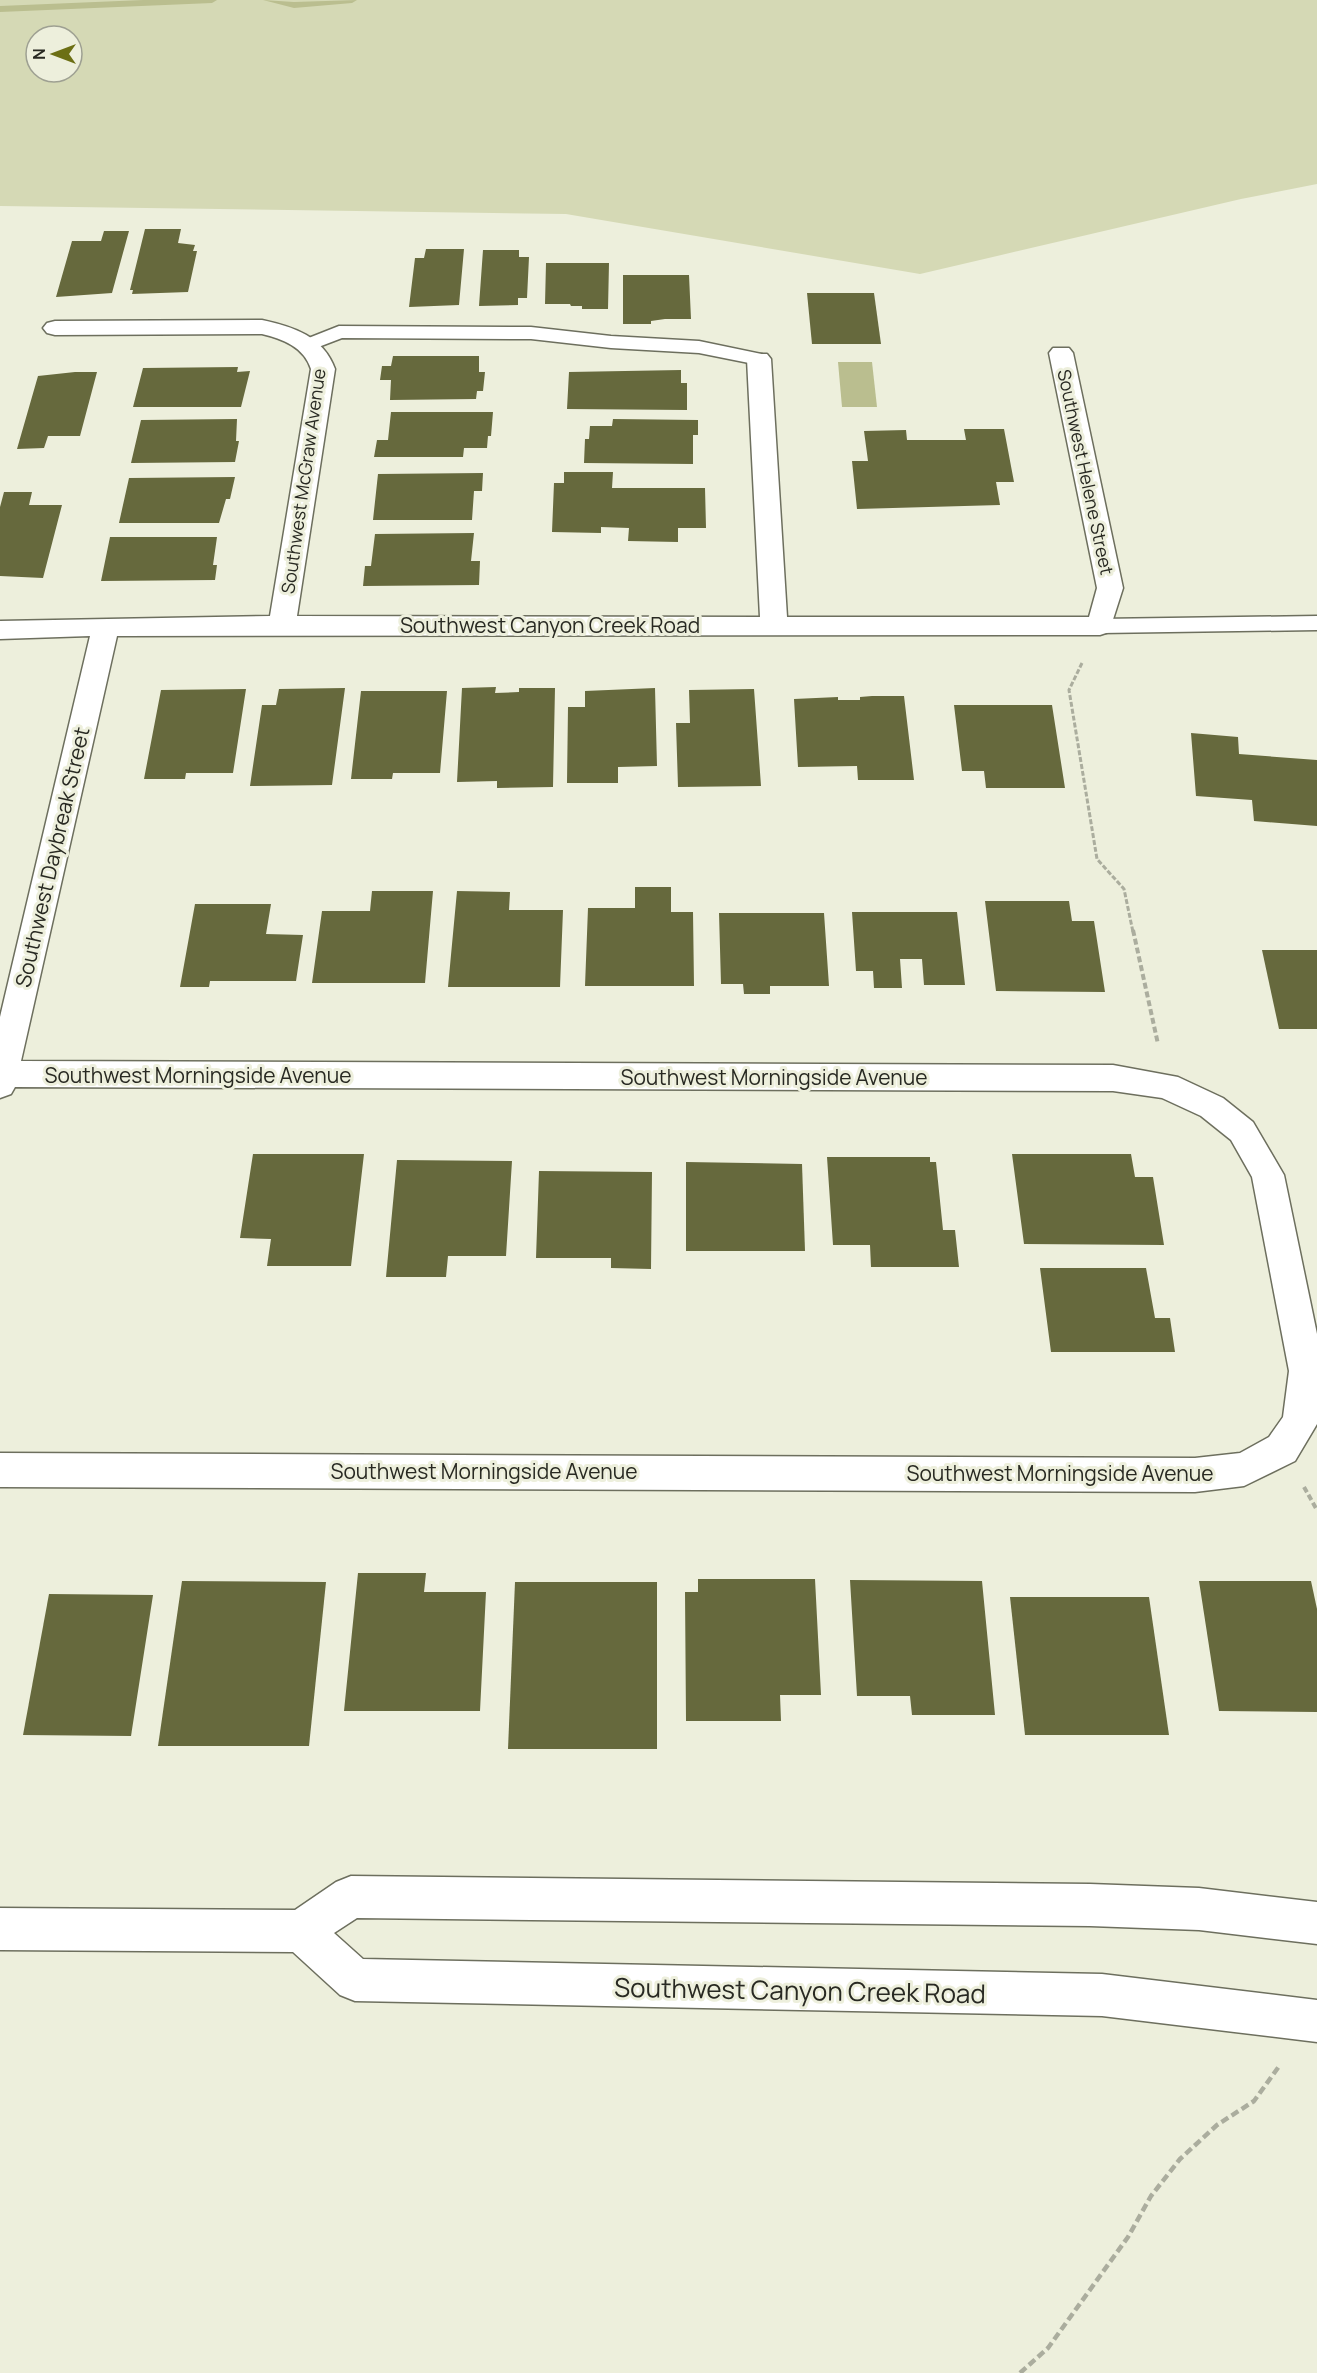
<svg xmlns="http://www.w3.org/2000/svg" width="1317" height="2373" font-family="Manrope,sans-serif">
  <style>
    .green { fill: #d5d9b5; fill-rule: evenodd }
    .water { fill: #babe8f }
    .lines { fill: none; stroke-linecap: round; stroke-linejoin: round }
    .stream { fill: #babe8f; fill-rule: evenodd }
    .building { fill: #66693d }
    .service-casing { stroke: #6d6f5e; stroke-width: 3 }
    .minor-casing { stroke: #6d6f5e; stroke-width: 3 }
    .secondary-casing { stroke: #6d6f5e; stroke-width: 3 }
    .path-far2 { stroke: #abad9e; stroke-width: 3; stroke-dasharray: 5 2; stroke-linecap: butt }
    .path-far1 { stroke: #abad9e; stroke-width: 4; stroke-dasharray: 6 3; stroke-linecap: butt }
    .path { stroke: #abad9e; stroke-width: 4.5; stroke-dasharray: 8 4; stroke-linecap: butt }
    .service { fill: #fff; fill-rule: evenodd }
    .minor { fill: #fff; fill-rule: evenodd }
    .secondary { fill: #fff; fill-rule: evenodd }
    .labels { text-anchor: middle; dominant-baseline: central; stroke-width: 6; stroke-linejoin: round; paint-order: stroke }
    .far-street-label { font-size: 18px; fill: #282922; stroke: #edefdc }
    .street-label { font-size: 21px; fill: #282922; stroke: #edefdc }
    .near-street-label { font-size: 26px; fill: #282922; stroke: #edefdc }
  </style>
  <rect width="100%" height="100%" fill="#edefdc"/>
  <path class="green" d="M0 0H1317V184L1241 199 920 274 566 214 0 206ZM36 36H72V72H36Z"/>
  <polygon class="water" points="838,362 872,362 877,407 842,407"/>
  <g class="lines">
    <g class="stream">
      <polygon points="143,0 217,0 212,3 0,12 0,6"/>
      <polygon points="263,0 294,2 357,0 352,3 294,8"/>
    </g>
  </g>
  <g class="building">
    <polygon points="145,229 181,229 178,243 195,245 193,251 197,251 188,292 132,294 133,290 130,290"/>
    <polygon points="104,231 129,231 112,293 56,297 72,241 101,241"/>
    <polygon points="426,249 464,249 459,305 409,307 415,258 424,258"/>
    <polygon points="483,250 519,250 519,257 529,257 527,298 518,298 518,305 479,306"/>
    <polygon points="546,263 609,263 608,309 582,309 582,306 571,306 570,304 545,304"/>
    <polygon points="623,275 689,275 691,319 665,319 651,321 651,324 623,324"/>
    <polygon points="807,293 874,293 881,344 812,344"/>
    <polygon points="393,356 479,356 479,372 485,372 483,391 477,391 476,399 390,400 391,380 380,380 382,366 391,366"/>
    <polygon points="238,367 237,372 250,371 241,407 133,407 143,368"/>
    <polygon points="681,370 681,383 687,383 687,410 567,409 569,372"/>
    <polygon points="75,372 97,372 80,436 48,436 44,448 17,449 38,376"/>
    <polygon points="391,412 493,412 491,436 488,436 487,448 464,448 463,457 374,457 377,440 388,440"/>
    <polygon points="237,419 236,441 239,441 235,462 131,463 141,420"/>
    <polygon points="613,419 698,420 698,435 693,435 693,464 584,463 585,439 589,439 590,426 612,426"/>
    <polygon points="964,429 1004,429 1014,482 996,482 1000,505 857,509 852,461 868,461 864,431 906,430 907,440 966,440"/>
    <polygon points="564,472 613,472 612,488 705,488 706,528 678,528 678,542 628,541 629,528 601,527 601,533 552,532 554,483 564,483"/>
    <polygon points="483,473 482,491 474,491 472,520 373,520 378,474"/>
    <polygon points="235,477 230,499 226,499 219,523 119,523 129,478"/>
    <polygon points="4,492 32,492 29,505 62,505 43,578 0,576 0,507"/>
    <polygon points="474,533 471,561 480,561 479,585 363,586 365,566 371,566 375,534"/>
    <polygon points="110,537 217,537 213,565 217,565 215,580 101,581"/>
    <polygon points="496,687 495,693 519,692 519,688 555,688 553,787 497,788 497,781 457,782 462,688"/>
    <polygon points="345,688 332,785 250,786 262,705 276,705 279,689"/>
    <polygon points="655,688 657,766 618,767 618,783 567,783 568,707 585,707 585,691"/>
    <polygon points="246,689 233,773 186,773 185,779 144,779 161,690"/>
    <polygon points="754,689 761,786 678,787 676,723 690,723 689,690"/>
    <polygon points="361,691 447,691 440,773 393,773 392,779 351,779"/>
    <polygon points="872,696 904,696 914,780 858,780 857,766 798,767 794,699 838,697 838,700 860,700 860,697"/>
    <polygon points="954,705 1052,705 1065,788 986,788 984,771 962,771"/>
    <polygon points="1191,733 1238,737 1239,754 1317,760 1317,826 1254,821 1252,800 1196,796"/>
    <polygon points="635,887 671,887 671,912 693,912 694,986 585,986 588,908 635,908"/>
    <polygon points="372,891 433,891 425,983 312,983 322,911 370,911"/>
    <polygon points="457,891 510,892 509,910 563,910 560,987 448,987"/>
    <polygon points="985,901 1069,901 1072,921 1094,921 1105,992 996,991"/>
    <polygon points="195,904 271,904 266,934 303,935 296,981 210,981 209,987 180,987"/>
    <polygon points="852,912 957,912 965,985 924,985 922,959 900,959 902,988 874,988 873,971 856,971"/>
    <polygon points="719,913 824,913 829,986 770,986 770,994 744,994 743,984 721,984"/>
    <polygon points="1262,950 1317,950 1317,1029 1279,1029"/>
    <polygon points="253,1154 364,1154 351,1266 267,1266 271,1239 240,1238"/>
    <polygon points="1012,1154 1131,1154 1135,1177 1153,1177 1164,1245 1024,1244"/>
    <polygon points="827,1157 930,1157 930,1162 936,1162 943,1230 955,1230 959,1267 871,1267 870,1245 833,1245"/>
    <polygon points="397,1160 512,1161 506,1256 448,1256 446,1277 386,1277"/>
    <polygon points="686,1162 802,1164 805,1251 686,1251"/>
    <polygon points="539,1171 652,1172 651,1269 611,1268 611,1258 536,1258"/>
    <polygon points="1040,1268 1146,1268 1155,1318 1170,1318 1175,1352 1051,1352"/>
    <polygon points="358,1573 426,1573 424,1592 486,1592 480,1711 344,1711"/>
    <polygon points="698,1579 815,1579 821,1695 780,1695 781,1721 686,1721 685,1592 698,1592"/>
    <polygon points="850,1580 982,1581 995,1715 912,1715 910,1696 857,1696"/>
    <polygon points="182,1581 326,1582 309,1746 158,1746"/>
    <polygon points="1199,1581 1311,1581 1317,1609 1317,1712 1219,1711"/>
    <polygon points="515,1582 657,1582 657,1749 508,1749"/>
    <polygon points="49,1594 153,1595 131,1736 23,1735"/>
    <polygon points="1010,1597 1149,1597 1169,1735 1025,1735"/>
  </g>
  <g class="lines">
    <defs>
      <g id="service">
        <polygon points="339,326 531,327 611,336 699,341 766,355 769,359 759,365 699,353 611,348 531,339 342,338 308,351 298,345 301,341"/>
        <polygon points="1317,616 1317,630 1100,633 1092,631 1089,626 1092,621 1100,619"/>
      </g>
      <path id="minor" d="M262 320C294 327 323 336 335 369L297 616 760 617 747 359 751 354H767L771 359 787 617H1089L1097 588 1049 353 1053 348H1069L1073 353 1123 588 1109 632 1100 635 117 636 21 1061 1113 1065 1178 1077 1223 1098 1253 1122 1284 1175 1317 1334V1424L1295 1461 1244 1486 1195 1492 0 1487V1453L1195 1458 1240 1453 1269 1437 1283 1417 1289 1371 1252 1177 1231 1140 1201 1116 1162 1098 1113 1091 15 1087 11 1094 0 1098V1017L90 636 0 639V621L270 616 311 369C304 347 283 339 262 334L55 335 47 333 43 328 47 323 55 321Z"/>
      <polygon id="secondary" points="351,1876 1090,1884 1199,1888 1317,1902 1317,1944 1199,1930 1090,1926 357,1918 334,1933 363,1959 1102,1974 1317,2000 1317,2042 1102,2016 355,2001 340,1995 293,1952 0,1950 0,1908 295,1910 336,1882"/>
    </defs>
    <use href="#service" class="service-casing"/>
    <use href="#minor" class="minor-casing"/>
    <use href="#secondary" class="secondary-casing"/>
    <polyline class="path-far2" points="1082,663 1069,690 1097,859 1124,889 1133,932"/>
    <g class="path-far1">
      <polyline points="1133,930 1158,1044"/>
      <polyline points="1304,1487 1317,1510"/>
    </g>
    <polyline class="path" points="1020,2373 1048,2348 1128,2237 1151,2196 1180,2159 1217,2125 1254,2101 1280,2065"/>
    <use href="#service" class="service"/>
    <use href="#minor" class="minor"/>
    <use href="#secondary" class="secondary"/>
  </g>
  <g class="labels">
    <g class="far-street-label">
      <text transform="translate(1086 472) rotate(78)">Southwest Helene Street</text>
      <text transform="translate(303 481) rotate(-82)">Southwest McGraw Avenue</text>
    </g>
    <g class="street-label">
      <text x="550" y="625">Southwest Canyon Creek Road</text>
      <text transform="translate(52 857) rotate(-77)">Southwest Daybreak Street</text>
      <text x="198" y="1075">Southwest Morningside Avenue</text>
      <text x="774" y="1077">Southwest Morningside Avenue</text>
      <text x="484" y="1471">Southwest Morningside Avenue</text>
      <text x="1060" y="1473">Southwest Morningside Avenue</text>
    </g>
    <g class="near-street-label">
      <text transform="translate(800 1990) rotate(1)">Southwest Canyon Creek Road</text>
    </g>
  </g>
  <g transform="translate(54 54) rotate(270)"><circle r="28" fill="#edefdc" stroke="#9ea092" stroke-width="1.5"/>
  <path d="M0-4.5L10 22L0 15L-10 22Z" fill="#6c6f14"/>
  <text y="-9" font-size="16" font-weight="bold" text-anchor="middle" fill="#282922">N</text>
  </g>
</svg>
